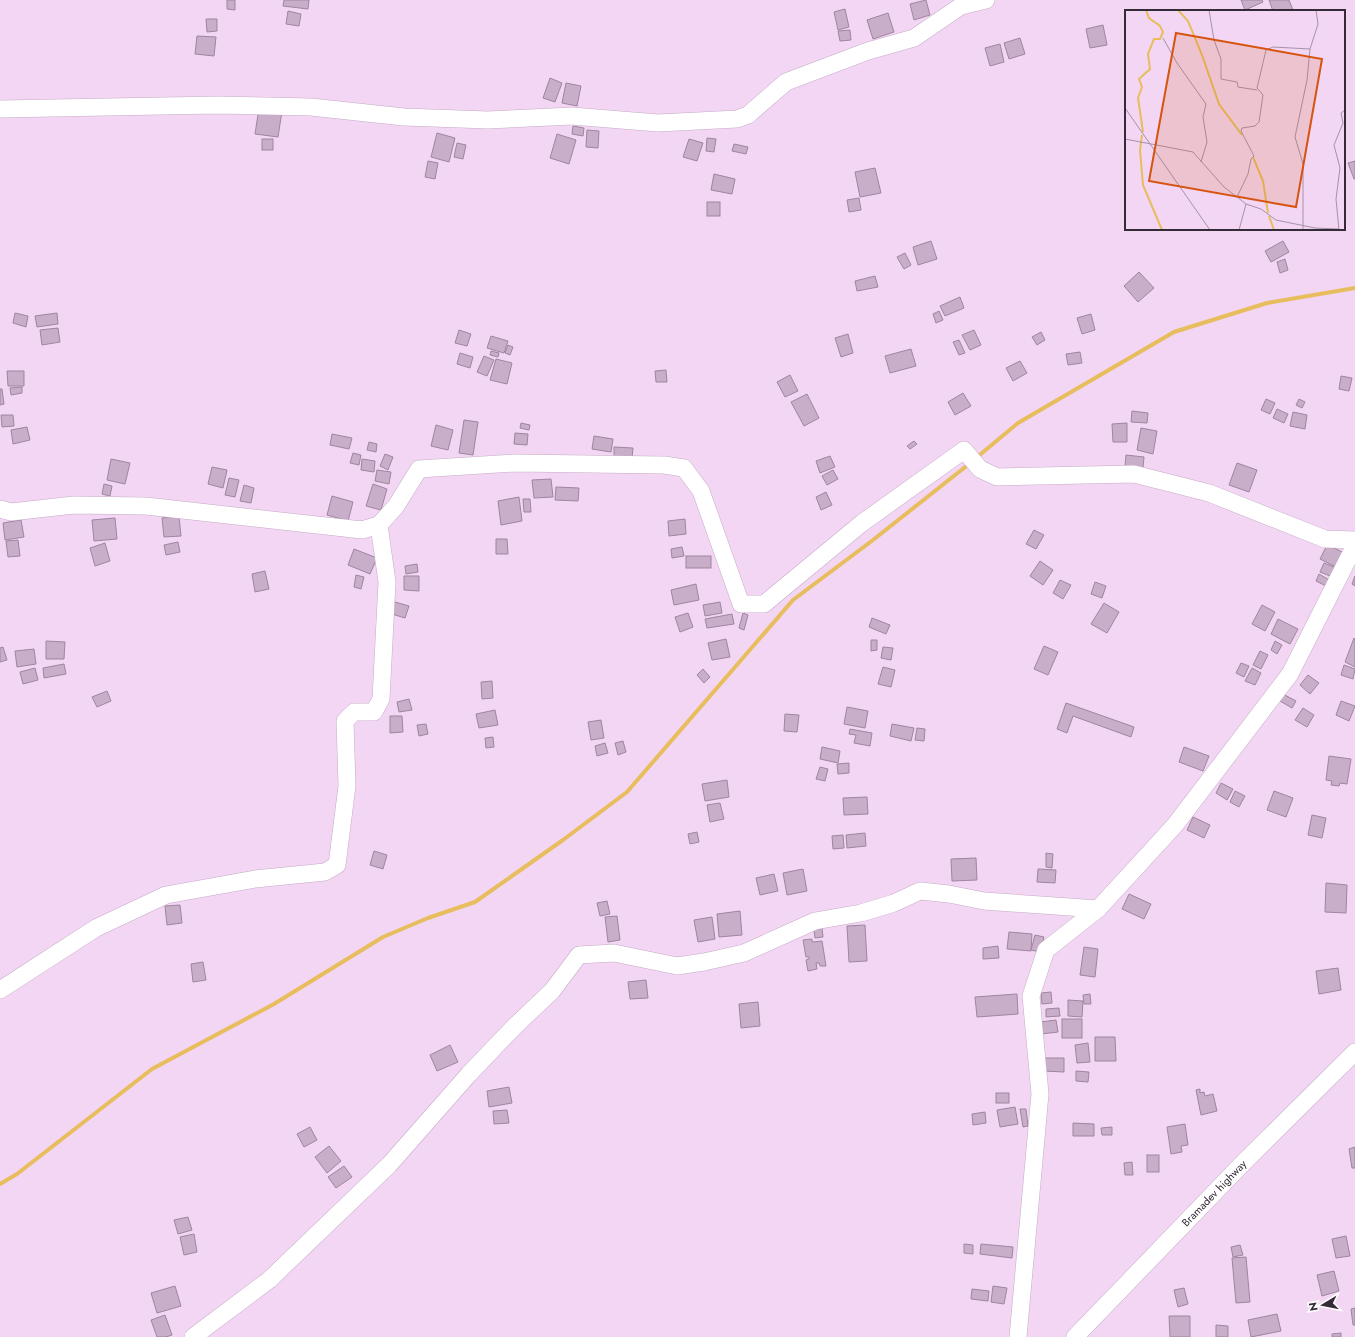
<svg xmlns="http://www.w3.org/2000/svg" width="1355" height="1337" font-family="Jost,sans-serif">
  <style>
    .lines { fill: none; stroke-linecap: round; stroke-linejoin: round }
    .stream { stroke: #e7bd5d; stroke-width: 4 }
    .building { fill: #c9aec9; stroke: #9f859f }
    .minor-casing { stroke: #c6abc7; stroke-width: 18 }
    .minor { stroke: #fff; stroke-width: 17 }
    .labels { text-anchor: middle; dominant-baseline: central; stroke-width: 3; stroke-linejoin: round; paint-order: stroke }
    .street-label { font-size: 11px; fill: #352b36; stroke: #fff }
    .inset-river { fill: none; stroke: #e7bd5d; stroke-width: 2 }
    .inset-road { fill: none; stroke: #a692a7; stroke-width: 1 }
    .view { fill: #d65410; fill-opacity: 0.15; stroke: #d65410; stroke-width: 2 }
    .inset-edge { fill: none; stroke: #352b36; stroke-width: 2 }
  </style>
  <rect width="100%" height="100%" fill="#f2d6f3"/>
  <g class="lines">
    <g class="stream">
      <polyline points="976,458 1018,423 1174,332 1267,303 1355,288"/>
      <polyline points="0,1184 17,1174 152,1069 274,1004 383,937 428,918 475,902 563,840 627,792 793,600 873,540 969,464"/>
    </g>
  </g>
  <g class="building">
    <polygon points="227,0 235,0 235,10 227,9"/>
    <polygon points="284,0 309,0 308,9 283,6"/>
    <polygon points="926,0 930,15 914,20 910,4"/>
    <polygon points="1241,0 1262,0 1263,2 1245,10"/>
    <polygon points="1269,0 1289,0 1293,10 1290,11 1273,11"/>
    <polygon points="845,9 849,27 838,30 834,12"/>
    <polygon points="288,11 301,14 299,26 286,24"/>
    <polygon points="888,13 894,32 873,39 867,20"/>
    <polygon points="206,19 217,19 217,31 207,32"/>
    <polygon points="1103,25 1107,45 1090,48 1086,29"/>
    <polygon points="850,30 851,40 840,41 838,31"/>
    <polygon points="197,36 216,37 214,56 195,54"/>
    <polygon points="1020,38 1025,54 1009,59 1004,43"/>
    <polygon points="1000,44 1004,62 990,66 985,48"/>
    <polygon points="550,78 562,83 555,102 543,98"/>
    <polygon points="566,83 581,86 577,106 562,103"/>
    <polygon points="259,108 282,111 278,137 255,134"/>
    <polygon points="573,126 584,128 583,136 572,134"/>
    <polygon points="587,130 599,131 598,148 586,147"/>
    <polygon points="437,133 455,138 449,162 431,157"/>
    <polygon points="557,134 576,140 569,164 550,158"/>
    <polygon points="707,138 716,139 714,152 706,151"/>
    <rect x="262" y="139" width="11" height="11"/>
    <polygon points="689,139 703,143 697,161 683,157"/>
    <polygon points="457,143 466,145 463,159 454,157"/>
    <polygon points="734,144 748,147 746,154 732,151"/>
    <polygon points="428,161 438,163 435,179 425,177"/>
    <polygon points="1355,161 1355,179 1354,179 1348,163"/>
    <polygon points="875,168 881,193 860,197 855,172"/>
    <polygon points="714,174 735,179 732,194 711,190"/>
    <polygon points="859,198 861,210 849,212 847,200"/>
    <rect x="707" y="202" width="13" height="14"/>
    <polygon points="931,241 937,259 918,265 913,247"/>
    <polygon points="1283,241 1289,252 1271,262 1265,251"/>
    <polygon points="905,253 911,265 904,269 897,257"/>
    <polygon points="1285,259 1288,270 1280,273 1277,262"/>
    <polygon points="1139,272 1154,288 1138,302 1124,286"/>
    <polygon points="875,276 878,287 857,291 855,281"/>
    <polygon points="960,297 964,308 945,316 940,306"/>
    <polygon points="939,311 943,320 936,323 933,314"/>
    <polygon points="15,313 28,316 26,327 13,323"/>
    <polygon points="57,313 58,324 37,327 35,316"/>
    <polygon points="1091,314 1095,330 1082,334 1077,318"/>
    <polygon points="58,328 60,342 42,345 40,330"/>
    <polygon points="459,330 471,334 467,346 455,343"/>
    <polygon points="974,330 981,345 970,350 962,335"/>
    <polygon points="1041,332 1045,340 1037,345 1032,337"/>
    <polygon points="848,334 853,353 841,357 835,338"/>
    <polygon points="491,336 508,341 504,353 487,348"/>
    <polygon points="959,340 965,353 959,355 953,342"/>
    <polygon points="508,345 513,347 510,355 505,353"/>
    <polygon points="911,349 916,366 890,373 885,356"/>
    <polygon points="491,351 499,353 498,357 490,355"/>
    <polygon points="1080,352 1082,363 1068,365 1066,354"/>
    <polygon points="460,353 473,357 470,368 457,364"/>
    <polygon points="484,356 494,360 487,376 477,372"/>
    <polygon points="496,359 512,363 507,384 490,380"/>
    <polygon points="1020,361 1027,373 1013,381 1006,368"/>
    <polygon points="666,370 667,382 656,382 655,371"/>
    <polygon points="7,371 24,371 24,386 8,386"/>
    <polygon points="790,375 798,391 785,397 777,382"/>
    <polygon points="1341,376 1352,378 1349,391 1339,389"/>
    <polygon points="22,387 22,393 11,395 10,388"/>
    <polygon points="0,389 2,389 4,404 0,405"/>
    <polygon points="963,393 971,406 955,415 948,402"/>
    <polygon points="807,394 819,418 804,426 791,402"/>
    <polygon points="1266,399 1275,403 1270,414 1261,410"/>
    <polygon points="1299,399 1305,402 1302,408 1296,405"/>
    <polygon points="1277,409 1288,414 1284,423 1273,418"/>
    <polygon points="1132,411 1148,413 1147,423 1131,422"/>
    <polygon points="1293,412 1307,415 1305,429 1290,426"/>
    <polygon points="1,415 13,415 14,426 2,427"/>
    <polygon points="464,420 478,422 473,455 459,453"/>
    <polygon points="521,423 530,425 529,430 520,428"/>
    <polygon points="1127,423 1127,442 1113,442 1112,424"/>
    <polygon points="436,425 453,430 448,450 431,446"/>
    <polygon points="27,427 30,440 13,444 11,430"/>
    <polygon points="1141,428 1157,431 1153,454 1137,450"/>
    <polygon points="515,433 528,434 527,445 514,444"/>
    <polygon points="332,434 352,438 349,449 330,445"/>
    <polygon points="594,436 613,439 611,452 592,449"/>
    <polygon points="914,441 917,444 910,449 907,446"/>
    <polygon points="369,442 377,444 376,452 367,450"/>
    <polygon points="614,447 633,448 632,458 614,457"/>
    <polygon points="353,453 361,455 359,465 350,463"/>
    <polygon points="385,454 393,457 388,470 380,466"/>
    <polygon points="1126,455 1144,457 1143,468 1125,466"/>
    <polygon points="830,456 835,467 820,473 816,461"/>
    <polygon points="111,459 130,463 125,484 107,480"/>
    <polygon points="362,459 375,461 374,472 361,470"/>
    <polygon points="1237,463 1257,470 1249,492 1229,485"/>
    <polygon points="212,467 227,470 223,488 208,484"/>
    <polygon points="377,470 391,472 389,484 375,481"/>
    <polygon points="833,470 838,479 827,485 822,476"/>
    <polygon points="229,478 239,480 235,497 225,495"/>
    <polygon points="551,479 553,497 534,498 532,480"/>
    <polygon points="104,484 112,486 110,496 102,494"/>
    <polygon points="373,484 387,489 381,510 366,506"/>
    <polygon points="244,485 254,488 251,503 240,501"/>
    <polygon points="556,487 579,488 578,501 555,500"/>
    <polygon points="826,492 832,505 821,510 816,497"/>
    <polygon points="332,496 353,502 348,521 327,515"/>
    <polygon points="519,497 522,521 501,525 498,501"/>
    <polygon points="523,499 530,499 531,512 524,512"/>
    <polygon points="179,516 181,536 164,537 162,518"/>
    <polygon points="115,518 117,539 94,541 92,520"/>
    <polygon points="685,519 686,534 669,536 668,521"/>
    <polygon points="21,520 24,537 5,540 3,523"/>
    <polygon points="1034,530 1044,535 1036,549 1026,544"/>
    <polygon points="496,539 507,539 508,554 496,554"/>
    <polygon points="18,540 20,556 8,557 6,541"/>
    <polygon points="178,542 180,552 166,555 164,545"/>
    <polygon points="105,543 110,561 95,566 90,548"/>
    <polygon points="1327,545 1347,554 1340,569 1320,559"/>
    <polygon points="682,547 684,556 672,558 671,549"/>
    <polygon points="354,549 377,558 370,574 348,565"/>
    <rect x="686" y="556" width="25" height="12"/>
    <polygon points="1040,561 1053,570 1043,585 1030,576"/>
    <polygon points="1324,563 1339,569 1335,578 1320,572"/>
    <polygon points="417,564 418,572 406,574 405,566"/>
    <polygon points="265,571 269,589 255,592 252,574"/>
    <polygon points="1319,574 1331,581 1328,587 1316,581"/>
    <polygon points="356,575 364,577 361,589 354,587"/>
    <polygon points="404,576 419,576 419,591 404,590"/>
    <polygon points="1355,576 1355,586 1352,584"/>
    <polygon points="1060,580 1071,585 1063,599 1053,593"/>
    <polygon points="1095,582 1106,586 1102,598 1091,594"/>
    <polygon points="696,584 699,600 674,605 671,590"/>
    <polygon points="395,602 409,606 405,618 392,614"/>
    <polygon points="720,602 722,613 705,616 703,605"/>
    <polygon points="1104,603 1119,612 1107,633 1091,624"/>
    <polygon points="1262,605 1275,612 1265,631 1252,624"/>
    <polygon points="688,613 693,627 680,632 675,617"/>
    <polygon points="743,613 748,615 744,630 739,628"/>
    <polygon points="732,614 734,624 707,628 705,619"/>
    <polygon points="872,618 890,625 886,634 869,627"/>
    <polygon points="1278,619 1298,629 1290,644 1271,634"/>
    <polygon points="1354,638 1355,639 1355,667 1345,662"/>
    <polygon points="726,639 730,657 712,660 708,643"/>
    <polygon points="871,640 877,640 877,650 871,651"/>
    <polygon points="46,641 65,642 64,659 46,659"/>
    <polygon points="1275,641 1282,645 1277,654 1271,650"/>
    <polygon points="1044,646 1058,652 1048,675 1034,669"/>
    <polygon points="3,647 7,660 0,662 0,648"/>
    <polygon points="883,647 893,648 891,660 881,658"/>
    <polygon points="34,649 36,664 17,667 15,651"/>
    <polygon points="1260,651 1268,655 1261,669 1253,665"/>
    <polygon points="1241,663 1249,666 1244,677 1236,673"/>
    <polygon points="64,664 66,674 44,678 43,668"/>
    <polygon points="1344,665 1355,669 1353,679 1341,675"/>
    <polygon points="883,667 895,670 891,687 878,684"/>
    <polygon points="35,668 38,680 23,684 20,672"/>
    <polygon points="1252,668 1261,673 1255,685 1245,681"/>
    <polygon points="703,669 710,677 704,683 697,675"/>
    <polygon points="1308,675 1319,683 1310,694 1300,685"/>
    <polygon points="492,681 493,698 482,699 481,682"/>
    <polygon points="107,691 111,701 97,707 92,697"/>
    <polygon points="1283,694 1296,701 1292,708 1280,701"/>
    <polygon points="409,699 412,710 399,712 397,702"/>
    <polygon points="1341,701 1355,706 1349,721 1336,715"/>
    <polygon points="1066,703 1134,727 1131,737 1073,716 1067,733 1057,729"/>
    <polygon points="847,707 868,711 865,728 844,724"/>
    <polygon points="1303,708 1314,715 1307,727 1295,720"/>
    <polygon points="495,710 498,725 479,728 476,714"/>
    <polygon points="785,714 799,715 797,732 784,731"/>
    <polygon points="390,716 402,716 403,732 390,733"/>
    <polygon points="601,720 604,738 591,740 588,722"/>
    <polygon points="426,724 428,734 419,736 417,725"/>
    <polygon points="892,724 914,728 911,741 890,736"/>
    <polygon points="917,728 925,729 924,741 915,740"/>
    <polygon points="850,729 872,733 870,746 854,743 856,735 849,734"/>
    <polygon points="493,737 494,747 486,748 485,738"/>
    <polygon points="623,741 626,752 618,755 615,743"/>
    <polygon points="605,743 608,753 597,756 595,746"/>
    <polygon points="822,747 840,751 838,763 820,759"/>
    <polygon points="1184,747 1209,756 1203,771 1179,762"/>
    <polygon points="1329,756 1351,759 1347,784 1340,783 1339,786 1331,785 1332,781 1326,780"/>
    <polygon points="849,763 849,773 838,774 837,764"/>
    <polygon points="820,767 828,769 825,781 816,779"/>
    <polygon points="727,780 729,797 705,801 702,784"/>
    <polygon points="1221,783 1233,789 1227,800 1216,793"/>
    <polygon points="1235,791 1245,796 1239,807 1230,802"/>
    <polygon points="1274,791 1293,798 1286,817 1267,810"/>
    <polygon points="867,797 868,814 844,815 843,798"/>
    <polygon points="720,803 724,819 710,822 707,805"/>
    <polygon points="1312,815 1326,818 1322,838 1308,835"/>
    <polygon points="1193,817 1210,825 1204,838 1187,830"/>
    <polygon points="697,832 699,842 690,844 688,834"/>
    <polygon points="865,833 866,846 847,848 846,835"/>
    <polygon points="843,835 844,848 833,849 832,836"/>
    <polygon points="374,851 387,855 383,869 370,865"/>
    <polygon points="1046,853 1053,854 1052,868 1046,867"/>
    <polygon points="976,858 977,880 952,881 951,859"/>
    <polygon points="803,869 807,891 787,895 783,873"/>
    <polygon points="1038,869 1056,870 1055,883 1037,882"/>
    <polygon points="774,874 778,891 760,895 756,878"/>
    <polygon points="1326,883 1347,885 1346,913 1325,912"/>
    <polygon points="1129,894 1151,904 1144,919 1122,909"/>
    <polygon points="607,901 610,914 600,916 597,903"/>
    <polygon points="180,905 182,923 167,925 165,906"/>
    <polygon points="740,911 742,935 719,937 717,914"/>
    <polygon points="617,916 620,940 608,942 605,917"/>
    <polygon points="712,917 715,939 698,942 694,920"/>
    <polygon points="865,925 867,961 849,962 847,926"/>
    <polygon points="822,928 823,937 815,938 814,930"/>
    <polygon points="1009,932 1032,934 1031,951 1007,949"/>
    <polygon points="1035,935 1044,937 1040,952 1031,950"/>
    <polygon points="812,939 812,942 822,941 826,966 820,966 819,963 816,963 817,969 808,971 806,960 809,959 809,957 806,957 803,940"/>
    <polygon points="998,946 999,958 983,959 983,948"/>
    <polygon points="1084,947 1098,949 1095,977 1080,975"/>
    <polygon points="203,962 206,980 193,982 191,964"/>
    <polygon points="1338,968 1341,990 1319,994 1316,971"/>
    <polygon points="646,980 648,998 630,999 628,982"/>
    <polygon points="1051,992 1052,1003 1042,1004 1041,993"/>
    <polygon points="1017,994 1018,1014 977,1017 975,997"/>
    <polygon points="1090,994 1091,1004 1084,1004 1083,995"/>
    <polygon points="1068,1000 1083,1001 1082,1017 1068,1016"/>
    <polygon points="758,1002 760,1026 741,1028 739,1004"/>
    <polygon points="1059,1008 1060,1016 1046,1017 1046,1009"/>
    <rect x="1062" y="1019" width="20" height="19"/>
    <polygon points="1056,1020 1058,1032 1041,1034 1040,1022"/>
    <polygon points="1095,1037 1115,1037 1116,1061 1095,1061"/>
    <polygon points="1088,1043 1090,1062 1077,1063 1075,1045"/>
    <polygon points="450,1045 458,1062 437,1071 430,1055"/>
    <polygon points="1043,1058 1064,1058 1064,1072 1043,1071"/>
    <polygon points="1076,1071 1089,1072 1088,1082 1076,1081"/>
    <polygon points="509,1087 512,1103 489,1107 487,1091"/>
    <polygon points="1200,1089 1200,1093 1204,1092 1205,1096 1213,1094 1217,1111 1201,1115 1196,1090"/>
    <rect x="996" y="1093" width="13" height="10"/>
    <polygon points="1015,1107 1018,1124 1000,1127 997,1110"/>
    <polygon points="1020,1109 1026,1109 1028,1126 1023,1127"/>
    <polygon points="507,1110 509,1123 494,1124 493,1111"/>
    <polygon points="985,1112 986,1123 973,1125 972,1114"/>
    <polygon points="1073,1123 1094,1124 1094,1136 1073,1136"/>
    <polygon points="1185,1124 1188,1145 1181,1146 1182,1152 1171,1154 1167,1127"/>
    <polygon points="310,1127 317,1140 304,1147 297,1134"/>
    <polygon points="1112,1127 1112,1135 1102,1135 1101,1128"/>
    <polygon points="329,1146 341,1161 327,1173 315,1157"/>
    <polygon points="1355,1147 1355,1168 1352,1168 1349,1149"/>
    <rect x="1147" y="1155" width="12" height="17"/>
    <polygon points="1132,1162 1133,1175 1125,1175 1124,1163"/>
    <polygon points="344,1166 352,1177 336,1188 328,1177"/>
    <polygon points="188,1217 192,1230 178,1234 174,1220"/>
    <polygon points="194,1234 197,1252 184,1255 180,1237"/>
    <polygon points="1346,1236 1350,1256 1336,1258 1332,1239"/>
    <polygon points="964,1244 973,1245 973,1254 964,1253"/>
    <polygon points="981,1244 1013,1247 1012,1258 980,1254"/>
    <polygon points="1240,1245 1243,1255 1233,1257 1231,1247"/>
    <polygon points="1246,1257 1250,1302 1236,1303 1232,1258"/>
    <polygon points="1334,1271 1339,1291 1322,1296 1317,1275"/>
    <polygon points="175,1286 181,1306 157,1313 151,1293"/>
    <polygon points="993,1286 1007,1288 1004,1304 991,1302"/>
    <polygon points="1184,1288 1188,1304 1178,1307 1174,1290"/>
    <polygon points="972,1289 989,1291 988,1301 971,1299"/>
    <polygon points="1355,1308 1355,1325 1353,1325 1351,1309"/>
    <polygon points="1277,1314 1281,1331 1251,1337 1248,1320"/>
    <polygon points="165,1315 172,1335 166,1337 157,1337 151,1320"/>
    <polygon points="1169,1316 1190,1316 1190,1337 1170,1337"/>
    <polygon points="1216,1325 1228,1326 1228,1337 1216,1337"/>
    <polygon points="1341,1333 1341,1337 1332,1337 1332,1334"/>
  </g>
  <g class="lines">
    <defs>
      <g id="minor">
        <polyline points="0,109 217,105 311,107 404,117 488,120 572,116 658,123 737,119 748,115 786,82 868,51 914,38 961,6 986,0"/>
        <polyline points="0,509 11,512 74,505 146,506 362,530 379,525 396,506 419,469 515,463 664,465 684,468 701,491 741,604 764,604 862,523 964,450 980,469 997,477 1134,474 1209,493 1325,539 1355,540"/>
        <polyline points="0,990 96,928 166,895 255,879 325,872 337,865 347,786 345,721 354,712 374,712 381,699 387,582 379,525"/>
        <polyline points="193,1337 269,1280 389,1165 469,1074 515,1026 552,991 579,955 614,953 677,966 704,962 744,953 815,921 861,913 894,903 920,891 949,894 984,901 1098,909"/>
        <polyline points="1018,1337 1040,1094 1031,996 1046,950 1098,909 1175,825 1290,674 1355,545"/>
        <polyline points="1075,1337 1243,1163 1355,1052"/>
      </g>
    </defs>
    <use href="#minor" class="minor-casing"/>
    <use href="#minor" class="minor"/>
  </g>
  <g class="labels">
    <g class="street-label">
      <text transform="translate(1214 1193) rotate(-46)">Bramadev highway</text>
    </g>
  </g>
  <g transform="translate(1125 10)">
    <rect width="220" height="220" fill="#f2d6f3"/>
    <path class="inset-river" d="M53 0 63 11 77 45 94 94 117 125M18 122 13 88 17 77 14 69 25 59 23 44 29 29H35L38 22 35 16 24 8 21 0M17 125 15 140 18 175 37 220M128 147 138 171 143 203M144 206 149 220"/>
    <path class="inset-road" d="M84 0 89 30 96 49V69L112 72 113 77 132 80M38 28 52 53 81 94 78 107 82 132 76 152M0 98 85 220M0 129 68 142 99 177 112 187M121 194 136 199 151 210 190 218 214 219M114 220 121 194 112 187 123 164 126 149 129 146 116 121 117 118 130 116 134 112 138 85 132 78 141 40 148 37 185 39 193 14 191 0M178 220V154L170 127 182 70 185 39M214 220 211 189 215 158 209 135 218 113 216 103 220 100"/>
    <path class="view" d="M51 23 197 49 171 197 24 171Z"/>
    <rect width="220" height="220" class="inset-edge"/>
  </g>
  <g transform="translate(1323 1305) rotate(260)" stroke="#ffffff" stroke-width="3" paint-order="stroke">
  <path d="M0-3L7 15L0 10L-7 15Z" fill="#352b36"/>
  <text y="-6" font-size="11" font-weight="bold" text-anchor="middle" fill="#352b36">N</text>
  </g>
</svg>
